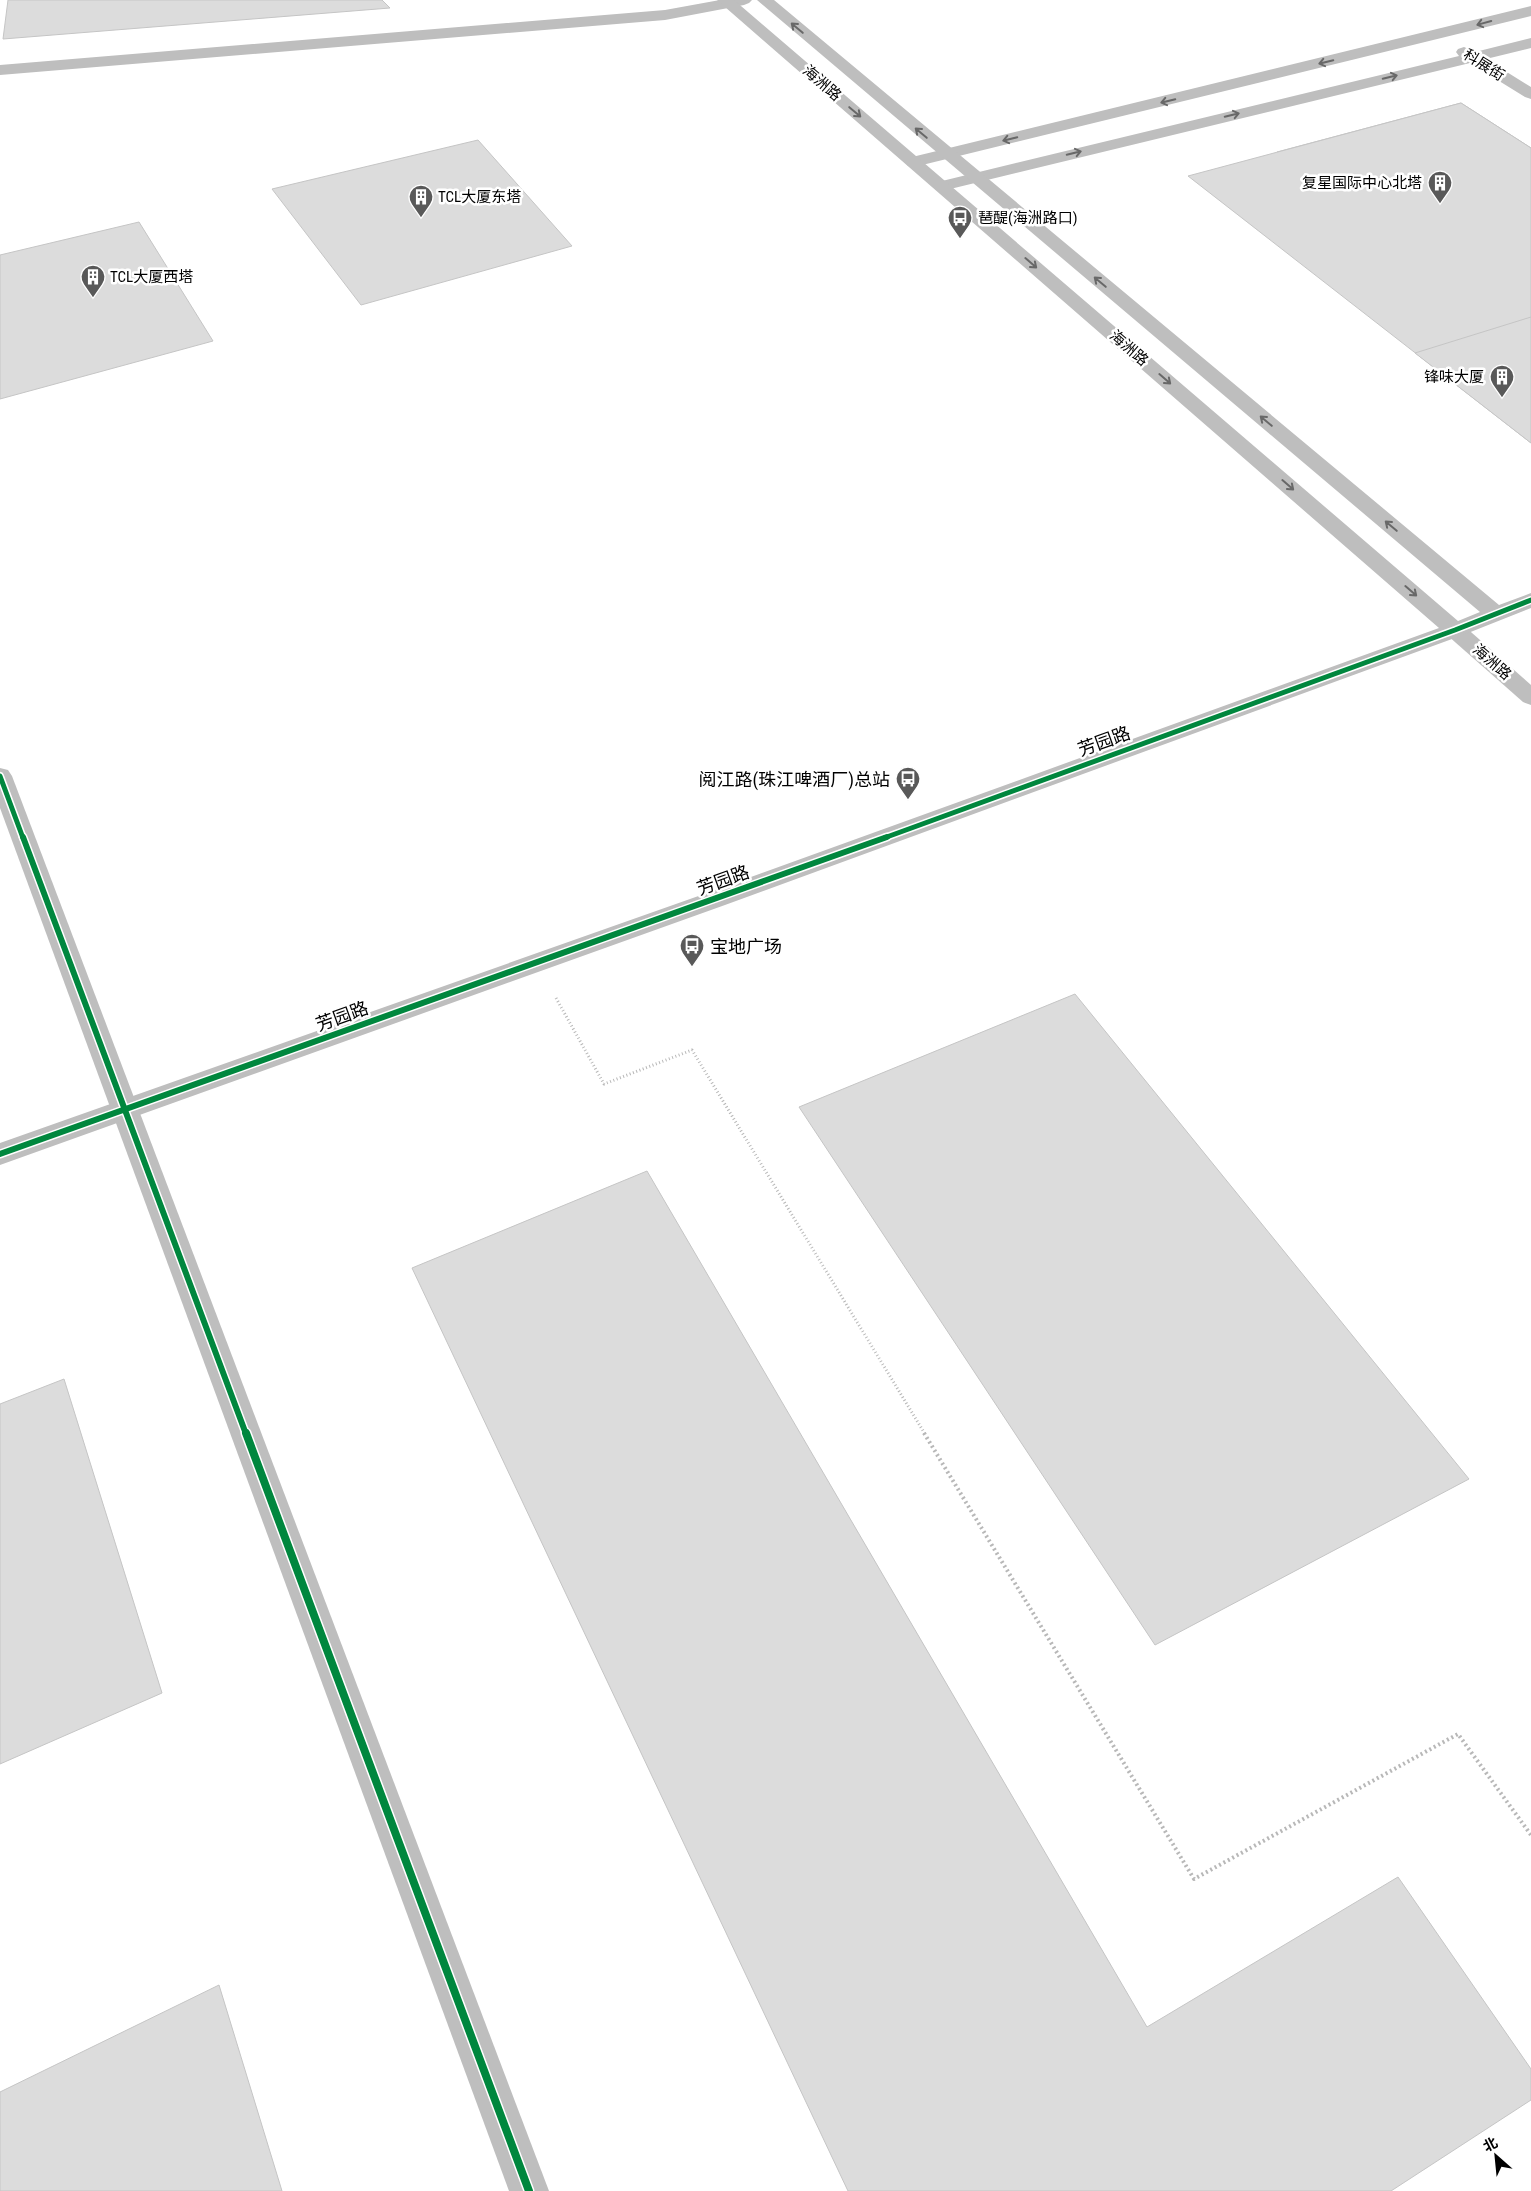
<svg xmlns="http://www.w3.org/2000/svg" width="1531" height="2191" font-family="'Roboto Condensed','Noto Sans SC',sans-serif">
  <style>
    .building { fill: #dcdcdc; stroke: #c5c5c5 }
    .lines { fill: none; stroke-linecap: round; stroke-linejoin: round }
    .path-far1 { stroke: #b8b8b8; stroke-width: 3; stroke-dasharray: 1 2.5; stroke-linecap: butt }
    .path { stroke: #b8b8b8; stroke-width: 4; stroke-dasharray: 2 3; stroke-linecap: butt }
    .service { fill: #bebebe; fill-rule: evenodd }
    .minor { fill: #bebebe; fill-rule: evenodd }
    .tertiary { fill: #bebebe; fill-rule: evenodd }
    .cycleway-far2-casing { stroke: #fff; stroke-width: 8 }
    .cycleway-far1-casing { stroke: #fff; stroke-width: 9 }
    .cycleway-casing { stroke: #fff; stroke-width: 11 }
    .cycleway-far2 { stroke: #00873e; stroke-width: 5 }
    .cycleway-far1 { stroke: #00873e; stroke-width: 6 }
    .cycleway { stroke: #00873e; stroke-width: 8 }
    .oneway { stroke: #686868 }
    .labels { text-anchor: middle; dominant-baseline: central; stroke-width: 5; stroke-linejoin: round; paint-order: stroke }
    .far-street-label { font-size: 15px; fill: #000; stroke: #fff }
    .far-poi-label { font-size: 15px; fill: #000; stroke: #fff; text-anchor: start }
    .street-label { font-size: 18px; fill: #000; stroke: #fff }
    .poi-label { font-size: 18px; fill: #000; stroke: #fff; text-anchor: end }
  </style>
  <rect width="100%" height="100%" fill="#fff"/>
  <g class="building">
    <polygon points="8,0 382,0 390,8 3,39"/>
    <polygon points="1461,103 1531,148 1531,257 1453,280 1277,152"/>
    <polygon points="1461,103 1531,148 1531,443 1188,176"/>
    <polygon points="478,140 572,246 361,305 272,189"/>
    <polygon points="139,222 213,341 0,399 0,255"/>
    <polygon points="1531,317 1531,443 1415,353"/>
    <polygon points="1075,994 1469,1479 1155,1645 799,1107"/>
    <polygon points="647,1171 1147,2027 1398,1877 1531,2069 1531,2100 1391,2191 848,2191 412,1268"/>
    <polygon points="64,1379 162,1693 0,1764 0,1404"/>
    <polygon points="219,1985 282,2191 0,2191 0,2092"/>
  </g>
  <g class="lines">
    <polyline class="path-far1" points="556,998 604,1084 692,1050 925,1434"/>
    <polyline class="path" points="924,1433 1194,1879 1458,1734 1531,1835"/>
    <polygon class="service" points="720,0 752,0 749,3 744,5 665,20 0,75 0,65 665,10"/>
    <g class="minor">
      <polygon points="1531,6 1531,16 914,167 908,166 905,162 908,158"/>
      <polygon points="1531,38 1531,48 1486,59 1531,87 1531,99 1525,97 1470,63 942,191 936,190 933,186 936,182 942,181 1459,56 1456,52 1458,49 1464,47 1475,52"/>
      <polygon points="1455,623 1463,625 1531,685 1531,705 1523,702 1447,635 1444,630 1447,625"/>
      <polygon points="0,768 8,770 12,776 549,2191 509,2191 0,808"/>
    </g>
    <polygon class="tertiary" points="717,0 734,0 1458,621 1480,612 757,0 774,0 1499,605 1531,593 1531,608 1463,635 725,905 0,1165 0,1143 707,893 1439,628"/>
    <defs>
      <g id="cycleway-far2">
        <polyline points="0,776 23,838"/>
        <polyline points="884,838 1455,630 1531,600"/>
      </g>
      <g id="cycleway-far1">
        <polyline points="23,837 246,1434"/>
        <polyline points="0,1154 887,837"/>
      </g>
      <polyline id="cycleway" points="246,1433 529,2191"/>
    </defs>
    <use href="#cycleway-far2" class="cycleway-far2-casing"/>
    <use href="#cycleway-far1" class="cycleway-far1-casing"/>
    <use href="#cycleway" class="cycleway-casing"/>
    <use href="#cycleway-far2" class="cycleway-far2"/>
    <use href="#cycleway-far1" class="cycleway-far1"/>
    <use href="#cycleway" class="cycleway"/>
  </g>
  <defs><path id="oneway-shaft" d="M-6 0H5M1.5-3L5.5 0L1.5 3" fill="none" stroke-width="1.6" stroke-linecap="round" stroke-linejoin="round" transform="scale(1.25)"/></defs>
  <g class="oneway">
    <use href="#oneway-shaft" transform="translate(1484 23) rotate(165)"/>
    <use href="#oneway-shaft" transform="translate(797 28) rotate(-140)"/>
    <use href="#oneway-shaft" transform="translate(1326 62) rotate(166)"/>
    <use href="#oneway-shaft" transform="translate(1390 77) rotate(-14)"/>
    <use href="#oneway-shaft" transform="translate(1168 101) rotate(166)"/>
    <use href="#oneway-shaft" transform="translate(855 112) rotate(40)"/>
    <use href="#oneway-shaft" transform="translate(1232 115) rotate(-14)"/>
    <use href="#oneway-shaft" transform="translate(921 133) rotate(-140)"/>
    <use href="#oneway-shaft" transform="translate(1010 139) rotate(166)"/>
    <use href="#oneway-shaft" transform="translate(1074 153) rotate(-14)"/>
    <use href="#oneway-shaft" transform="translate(1031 263) rotate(41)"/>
    <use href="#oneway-shaft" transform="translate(1100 282) rotate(-140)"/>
    <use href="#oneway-shaft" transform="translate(1165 379) rotate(41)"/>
    <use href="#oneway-shaft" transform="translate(1266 421) rotate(-140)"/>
    <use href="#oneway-shaft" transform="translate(1288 485) rotate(41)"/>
    <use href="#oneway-shaft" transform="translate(1391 526) rotate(-140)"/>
    <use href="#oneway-shaft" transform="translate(1411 591) rotate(41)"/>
  </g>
  <defs>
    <symbol id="building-pin" viewBox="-11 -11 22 30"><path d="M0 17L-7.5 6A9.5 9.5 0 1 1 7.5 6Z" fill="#595959" stroke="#fff"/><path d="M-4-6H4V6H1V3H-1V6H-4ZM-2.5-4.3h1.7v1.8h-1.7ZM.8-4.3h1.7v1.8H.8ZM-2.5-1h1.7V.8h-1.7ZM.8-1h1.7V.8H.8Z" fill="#fff"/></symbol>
    <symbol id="bus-pin" viewBox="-11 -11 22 30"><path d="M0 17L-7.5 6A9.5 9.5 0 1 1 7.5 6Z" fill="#595959" stroke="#fff"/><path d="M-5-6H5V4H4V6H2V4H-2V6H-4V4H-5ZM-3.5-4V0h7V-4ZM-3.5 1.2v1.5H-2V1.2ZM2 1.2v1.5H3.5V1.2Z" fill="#fff"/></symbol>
  </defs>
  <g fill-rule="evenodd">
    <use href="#building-pin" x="1426" y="169" width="28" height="38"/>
    <use href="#building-pin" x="407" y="183" width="28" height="38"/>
    <use href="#bus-pin" x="946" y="204" width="28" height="38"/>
    <use href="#building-pin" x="79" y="263" width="28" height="38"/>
    <use href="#building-pin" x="1488" y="363" width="28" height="38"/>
    <use href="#bus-pin" x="894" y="765" width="28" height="38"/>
    <use href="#bus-pin" x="678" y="932" width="28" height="38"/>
  </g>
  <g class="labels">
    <g class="far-street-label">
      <text transform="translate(1484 65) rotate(32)">科展街</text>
      <text transform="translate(822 83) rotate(41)">海洲路</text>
      <text transform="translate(1129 348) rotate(41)">海洲路</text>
      <text transform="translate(1492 662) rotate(41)">海洲路</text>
    </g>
    <g class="far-poi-label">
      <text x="1422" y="183" text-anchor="end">复星国际中心北塔</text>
      <text x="438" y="197">TCL大厦东塔</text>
      <text x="978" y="218">琶醍(海洲路口)</text>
      <text x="110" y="277">TCL大厦西塔</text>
      <text x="1484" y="377" text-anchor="end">锋味大厦</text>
    </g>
    <g class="street-label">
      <text transform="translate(1104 741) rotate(-20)">芳园路</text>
      <text transform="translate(723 880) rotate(-20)">芳园路</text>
      <text transform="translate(342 1016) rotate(-20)">芳园路</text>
    </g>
    <g class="poi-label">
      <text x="890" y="779">阅江路(珠江啤酒厂)总站</text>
      <text x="710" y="946" text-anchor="start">宝地广场</text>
    </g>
  </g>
  <g transform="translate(1496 2156) rotate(333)" stroke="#ffffff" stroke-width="4" paint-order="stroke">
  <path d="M0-4L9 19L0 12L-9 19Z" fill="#000000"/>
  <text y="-8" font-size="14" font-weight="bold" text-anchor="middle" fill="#000000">北</text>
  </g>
</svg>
